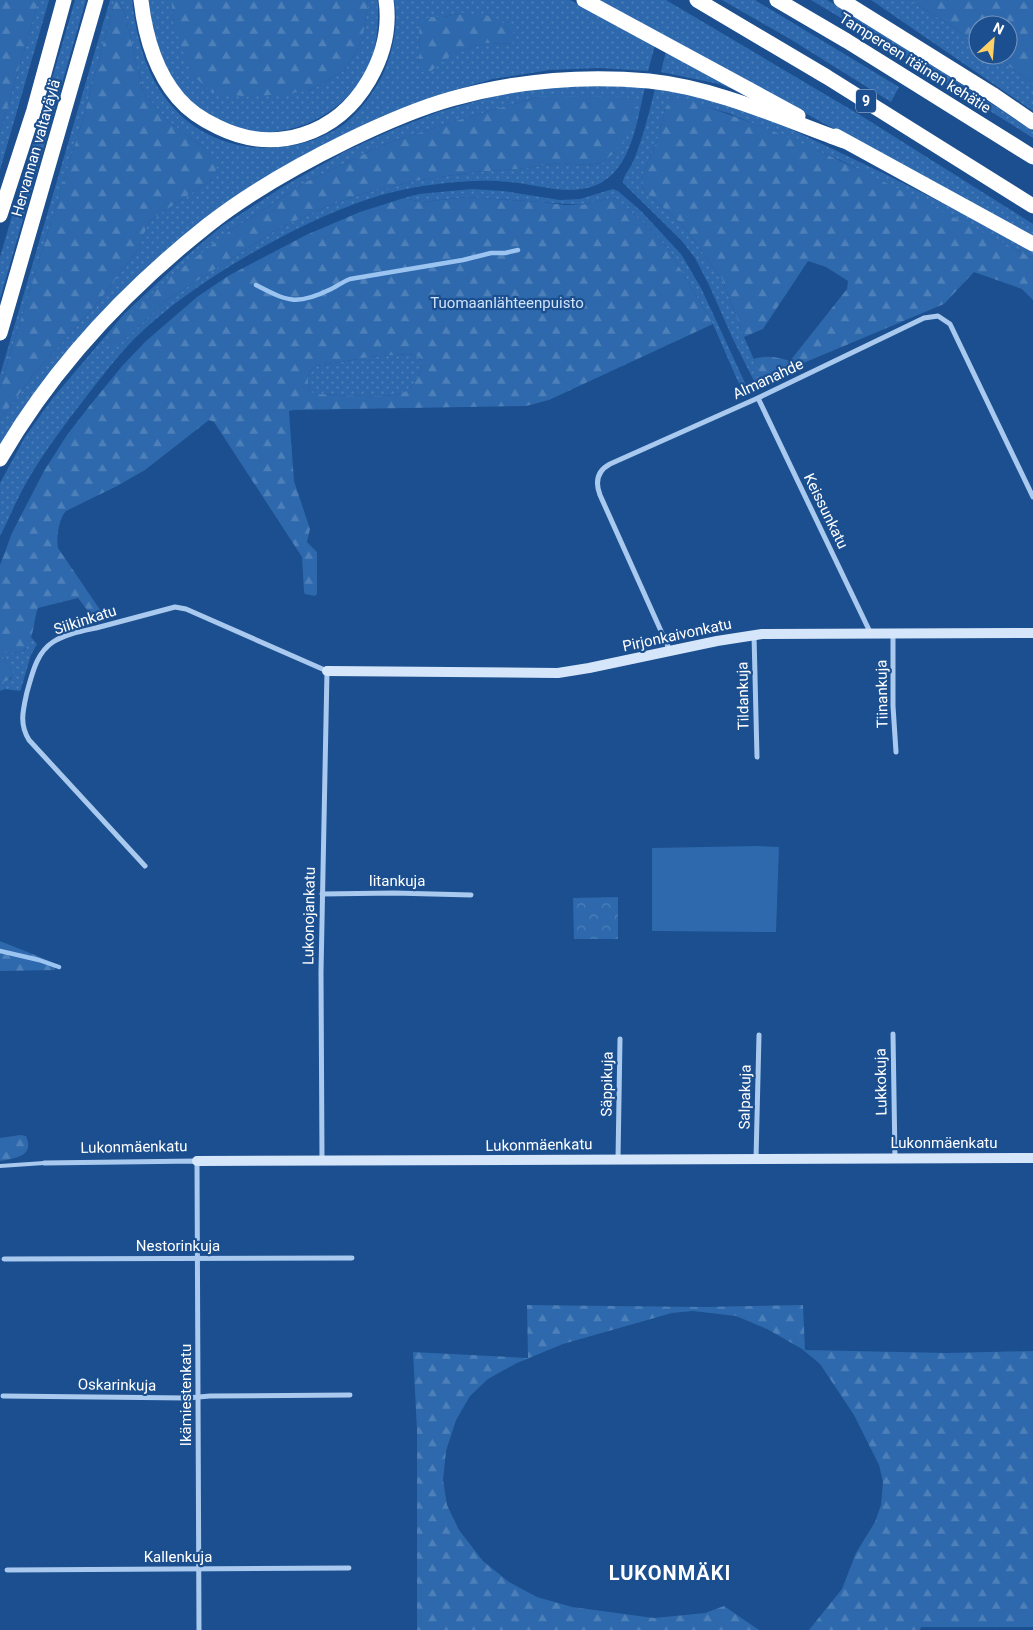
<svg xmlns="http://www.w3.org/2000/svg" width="1033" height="1630" font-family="Roboto,sans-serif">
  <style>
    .grass { fill: url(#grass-dots); fill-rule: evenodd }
    .forest { fill: url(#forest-firs); fill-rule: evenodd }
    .park { fill: url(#park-crowns) }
    .garden { fill: #2e69ad }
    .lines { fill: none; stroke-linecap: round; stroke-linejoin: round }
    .stream { stroke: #9cc4f0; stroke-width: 4.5 }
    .lane { stroke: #a9c9ee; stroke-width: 4 }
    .street { stroke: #a9c9ee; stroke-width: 5 }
    .secondary { stroke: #d6e6fa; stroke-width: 10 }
    .highway { stroke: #fff; stroke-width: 15 }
    .labels { text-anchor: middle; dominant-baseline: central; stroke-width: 4.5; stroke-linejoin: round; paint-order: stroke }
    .shield { fill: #1b4f8f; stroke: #bbcadd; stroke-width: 1 }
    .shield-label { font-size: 14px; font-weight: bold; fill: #fff }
    .street-label { font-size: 15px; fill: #fff; stroke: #1b4f8f }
    .park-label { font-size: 15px; fill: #cfe3fa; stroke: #1b4f8f }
    .district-label { font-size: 20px; font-weight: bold; letter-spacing: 1px; fill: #fff; stroke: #1b4f8f }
  </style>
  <defs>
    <pattern id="grass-dots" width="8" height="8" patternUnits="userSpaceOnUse" patternTransform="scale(1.25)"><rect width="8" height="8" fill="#2e69ad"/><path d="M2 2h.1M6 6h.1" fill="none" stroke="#4d80b9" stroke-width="1.8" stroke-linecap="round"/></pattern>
    <pattern id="forest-firs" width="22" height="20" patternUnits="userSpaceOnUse" patternTransform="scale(1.25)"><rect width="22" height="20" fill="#2e69ad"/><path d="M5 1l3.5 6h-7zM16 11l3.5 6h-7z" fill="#4d80b9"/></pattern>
    <pattern id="park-crowns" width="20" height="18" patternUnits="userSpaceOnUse" patternTransform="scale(1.25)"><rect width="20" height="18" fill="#2e69ad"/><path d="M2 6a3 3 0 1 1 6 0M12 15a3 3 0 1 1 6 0" fill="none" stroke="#4d80b9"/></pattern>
  </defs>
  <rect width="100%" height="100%" fill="#1b4f8f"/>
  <g class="grass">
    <polygon points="39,0 49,0 0,170 0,132"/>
    <polygon points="75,0 86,0 0,299 0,257"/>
    <polygon points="110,0 115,0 82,122 0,387 0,375"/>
    <path d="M118 0H132C137 38 145 75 171 105 213 155 288 160 340 127 358 115 374 92 383 74 393 51 399 25 394 0H570L655 45 648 71 599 68 550 70 493 79 441 94 382 116 335 139 176 243 140 274 107 308 0 447V420L34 374 99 301 138 250 149 221 213 179 206 149 169 122 143 92 125 14ZM464 13 513 44 486 43 418 64 420 50 419 35 429 17H443Z"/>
    <path d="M149 0H171L174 25 309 91 345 70 362 41 368 4 367 0H377L378 2C378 25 378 45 369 66 365 76 357 86 350 94 322 124 279 139 239 129 227 126 215 118 205 112 196 105 185 98 179 89 159 63 152 32 149 0Z"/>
    <polygon points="597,0 666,0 860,115 1033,224 1033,237"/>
    <polygon points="722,0 755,0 899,87 891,102 790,39"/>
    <polygon points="811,0 827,0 932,65 1021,123 1033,131 1033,138 851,24"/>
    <polygon points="871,0 909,0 950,25 978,45 978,55 993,55 1033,83 1033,111"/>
    <polygon points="666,51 754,97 719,84 661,72"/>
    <path d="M568 85 645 87C637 120 632 172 594 186 567 196 536 184 509 182 480 179 451 182 423 186 375 193 331 212 289 233 233 262 178 296 133 340 116 358 101 377 86 397 66 423 46 449 29 478 18 496 10 517 0 536V483L25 437 52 399 124 314 184 258 222 226 284 186 346 151 390 131 438 112 484 99 523 90ZM541 96 615 152 602 163 587 165 560 163 517 169 475 172 420 180 361 194 320 209 276 230 164 302 117 347 230 231 306 182 385 144 459 120Z"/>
    <path d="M655 89 696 96 749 112 793 130 889 176 1033 249V258L840 160 728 113 675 98 665 108 658 139 644 171 641 184 645 192 682 224 722 279 744 337 763 380 754 381 732 337 709 285 695 258 682 241 623 183C623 175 630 169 633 162 643 138 649 113 655 89Z"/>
    <polygon points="472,189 503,191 560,200 580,199 613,189 618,191 641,211 681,254 701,288 746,385 746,389 742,391 713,324 669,250 651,230 617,199 611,198 582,205 467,197 422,202 404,198 419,194"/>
    <path d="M407 354C411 354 416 355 419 357 429 364 412 389 404 392 386 400 335 394 314 394L309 390C307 380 307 372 316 366L370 357Z"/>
    <polygon points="31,637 37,644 31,655 21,689 20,691 5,689 0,691 0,683 11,679 13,673 3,659 3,655 7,652 20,653 25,650"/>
  </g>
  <g class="forest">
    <polygon points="0,0 39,0 0,132"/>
    <polygon points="115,0 118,0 125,14 143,92 169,122 206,149 217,166 213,179 149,221 138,250 99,301 34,374 0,420 0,387 82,122"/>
    <polygon points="171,0 367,0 368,4 362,41 345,70 309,91 250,97 211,92 190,72 174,25"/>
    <polygon points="909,0 1033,0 1033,83 993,55 1008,55 1008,25 978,25 978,45 950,25"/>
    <polygon points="464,13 486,15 513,27 513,44 486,43 452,54 431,71 422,72 418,64 420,50 419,35 420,23 429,17 443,17"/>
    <polygon points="541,96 626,97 633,100 636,106 634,123 628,135 615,152 602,163 587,165 560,163 517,169 475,172 420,180 361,194 320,209 276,230 164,302 117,347 106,344 110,333 165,281 230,231 306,182 385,144 459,120"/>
    <path d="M675 97C801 133 916 199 1033 258V300L1022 289 974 272 944 304 763 380 753 359C767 355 777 357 790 361L847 289 848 281 826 267 808 261 763 329 744 337 722 279 682 224 645 192 641 184 644 171 658 139 665 108Z"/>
    <path d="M467 197 541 202 565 205H582L611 198 617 199 651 230 669 250 713 324 549 400 526 406 293 410 289 411 294 481 310 529 307 542 317 552V594L315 596 305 594 304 592 302 557 214 422 209 420 145 470 117 486 66 511C59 518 56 538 58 548L105 617 94 619 78 598 38 608C33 621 34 646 20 653L7 652 3 655V659L13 673C12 680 6 681 0 683V565L12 533 44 471 67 435 91 404 123 365 146 341 197 297 228 276 306 235 360 212 404 198 422 202ZM407 354C411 354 416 355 419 357 429 364 412 389 404 392 386 400 335 394 314 394L309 390C307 380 307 372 316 366L370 357Z"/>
    <polygon points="0,941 52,962 55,965 55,970 0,971"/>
    <path d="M20 1135 26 1136C35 1157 15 1158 0 1161V1138Z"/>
    <polygon points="527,1305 703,1307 803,1305 805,1350 947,1353 1033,1351 1033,1627 921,1627 920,1630 809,1630 842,1589 856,1553 875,1522 881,1505 883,1482 879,1465 854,1415 820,1364 802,1349 767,1329 736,1316 693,1311 672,1313 563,1344 517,1363 488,1379 470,1396 456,1420 446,1451 443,1480 447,1505 459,1530 483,1561 509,1582 537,1597 572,1607 654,1618 705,1613 724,1606 759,1630 417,1630 417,1431 413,1352 528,1358"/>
  </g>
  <polygon class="park" points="618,897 618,939 574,939 573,898"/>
  <polygon class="garden" points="758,846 779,847 776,932 652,931 652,848"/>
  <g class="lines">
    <g class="stream">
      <path d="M256 285C287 301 296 306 329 290 336 287 342 282 350 279L463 260 491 253H505L518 250"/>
      <polyline points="0,951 39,960 59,967"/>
    </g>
    <polyline class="lane" points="0,1166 44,1163"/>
    <g class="street">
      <polyline points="758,398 871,634"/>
      <polyline points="754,635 757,757"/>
      <polyline points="893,635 893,706 896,752"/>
      <path d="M670 651 600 495C595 482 597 471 610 464L758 398 924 318 938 316 950 324 1033 497"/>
      <path d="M145 866 29 740C19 724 23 710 27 692 32 675 36 653 53 642 65 634 82 631 96 628 122 621 148 614 175 607L186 609 327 671 321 972 322 1160"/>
      <polyline points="322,894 394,893 471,895"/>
      <polyline points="893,1034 895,1158"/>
      <polyline points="618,1159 620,1039"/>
      <polyline points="756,1159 759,1035"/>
      <polyline points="44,1163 197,1161 199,1630"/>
      <polyline points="4,1259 352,1258"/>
      <polyline points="3,1396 187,1398 210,1396 350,1395"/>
      <polyline points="7,1570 349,1568"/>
    </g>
    <g class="secondary">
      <polyline points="327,671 558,673 589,668 717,641 762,634 1033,633"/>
      <polyline points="197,1161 1033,1158"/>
    </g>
    <g class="highway">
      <path d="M141 0C145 35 155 71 178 98 189 111 203 120 218 127 275 155 337 135 369 80 383 56 390 28 386 0"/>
      <polyline points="584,0 798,116"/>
      <polyline points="697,0 827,77 1033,206"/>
      <polyline points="777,0 847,41 1033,157"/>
      <polyline points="841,0 992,94 1033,122"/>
      <polyline points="836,136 1033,244"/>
      <polyline points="0,215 34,110 64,0"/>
      <polyline points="0,333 96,0"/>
      <path d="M0 459C52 369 126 290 208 225 251 191 300 164 349 140 382 124 416 109 451 99 515 81 583 75 649 81 716 88 781 118 844 141"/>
    </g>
  </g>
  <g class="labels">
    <rect class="shield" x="856" y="89.5" width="20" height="23" rx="4"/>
    <g class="shield-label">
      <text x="866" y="101">9</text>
    </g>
    <g class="street-label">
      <text transform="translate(915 63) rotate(32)">Tampereen itäinen kehätie</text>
      <text transform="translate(36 148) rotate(-74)">Hervannan valtaväylä</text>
      <text transform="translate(768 379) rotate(-25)">Almanahde</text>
      <text transform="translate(826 511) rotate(64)">Keissunkatu</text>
      <text transform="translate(85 620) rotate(-18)">Siikinkatu</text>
      <text transform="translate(677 635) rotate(-12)">Pirjonkaivonkatu</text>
      <text transform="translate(882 694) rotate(-91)">Tiinankuja</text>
      <text transform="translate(743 696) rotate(-91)">Tildankuja</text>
      <text x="397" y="881">Iitankuja</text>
      <text transform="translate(309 916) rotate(-89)">Lukonojankatu</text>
      <text transform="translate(881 1082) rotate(-91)">Lukkokuja</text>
      <text transform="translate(607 1084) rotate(-89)">Säppikuja</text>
      <text transform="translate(745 1097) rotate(-89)">Salpakuja</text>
      <text x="944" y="1143">Lukonmäenkatu</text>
      <text transform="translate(539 1145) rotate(-1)">Lukonmäenkatu</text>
      <text transform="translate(134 1147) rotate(-1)">Lukonmäenkatu</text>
      <text x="178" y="1246">Nestorinkuja</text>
      <text transform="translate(117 1385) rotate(1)">Oskarinkuja</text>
      <text transform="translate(186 1395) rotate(-90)">Ikämiestenkatu</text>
      <text x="178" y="1557">Kallenkuja</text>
    </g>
    <g class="park-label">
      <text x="507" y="303">Tuomaanlähteenpuisto</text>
    </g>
    <g class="district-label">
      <text x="670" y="1573">LUKONMÄKI</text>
    </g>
  </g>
  <g transform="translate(993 40) rotate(26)"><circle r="24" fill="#1b4f8f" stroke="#7695bc"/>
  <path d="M0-4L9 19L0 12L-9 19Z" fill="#ffd166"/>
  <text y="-8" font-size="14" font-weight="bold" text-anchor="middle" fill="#ffffff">N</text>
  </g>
</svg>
